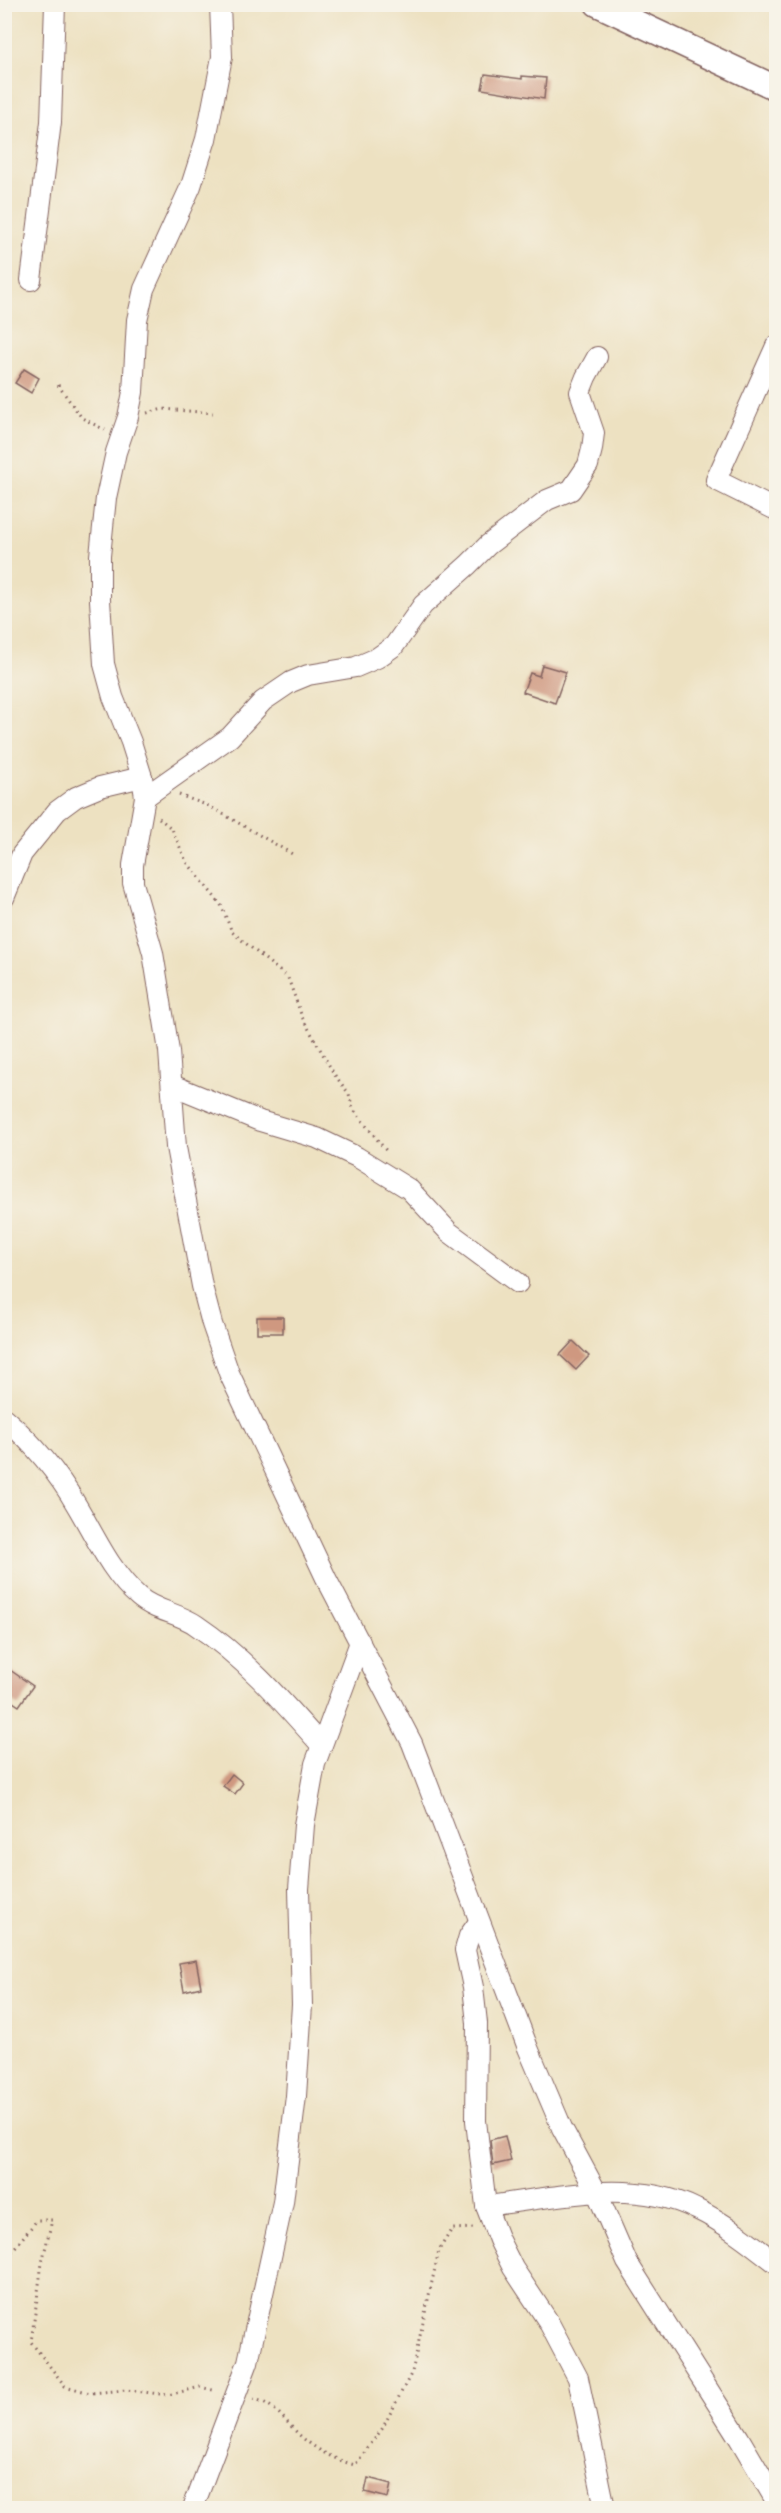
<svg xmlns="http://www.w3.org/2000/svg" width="781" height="2513" font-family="'Balsamiq Sans',sans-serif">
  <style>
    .building { fill: #cf9880 }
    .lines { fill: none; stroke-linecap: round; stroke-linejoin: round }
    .minor-casing { stroke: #836360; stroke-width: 22 }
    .tertiary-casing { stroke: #836360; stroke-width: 27 }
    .path { stroke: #836360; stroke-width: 3; stroke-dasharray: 1.5 4.5; stroke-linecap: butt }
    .minor { stroke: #fff; stroke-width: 20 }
    .tertiary { stroke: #fff; stroke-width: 24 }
  </style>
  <rect width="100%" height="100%" fill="#f7f3e8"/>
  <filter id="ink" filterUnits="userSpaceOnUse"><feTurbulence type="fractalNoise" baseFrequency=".0167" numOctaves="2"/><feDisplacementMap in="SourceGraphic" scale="12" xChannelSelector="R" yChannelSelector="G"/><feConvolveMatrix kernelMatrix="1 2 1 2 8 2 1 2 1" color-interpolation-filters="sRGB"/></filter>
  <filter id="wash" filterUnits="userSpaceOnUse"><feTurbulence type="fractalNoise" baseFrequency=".008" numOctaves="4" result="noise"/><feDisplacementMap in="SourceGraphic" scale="24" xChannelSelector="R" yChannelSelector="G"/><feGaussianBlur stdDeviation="1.35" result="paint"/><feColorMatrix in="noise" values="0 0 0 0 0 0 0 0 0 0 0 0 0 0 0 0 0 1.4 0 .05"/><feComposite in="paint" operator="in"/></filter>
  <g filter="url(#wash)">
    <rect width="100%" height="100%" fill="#ede1c1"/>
    <g id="blocks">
      <g class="building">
        <polygon points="485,74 522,79 522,76 546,78 544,99 482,89"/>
        <polygon points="24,369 39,378 31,393 15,383"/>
        <polygon points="542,665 566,672 555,703 523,692 530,673 539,676"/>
        <rect x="257" y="1317" width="26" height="16"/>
        <polygon points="573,1341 589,1356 576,1370 560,1355"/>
        <polygon points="10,1670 33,1686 19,1706 4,1696 4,1677"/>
        <polygon points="232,1774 243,1783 235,1794 223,1786"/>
        <polygon points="196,1960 201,1987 184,1991 179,1963"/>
        <polygon points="505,2136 511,2161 493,2165 490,2140"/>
        <polygon points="368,2478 391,2484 388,2498 365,2492"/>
      </g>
    </g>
  </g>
  <g filter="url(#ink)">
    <use href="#blocks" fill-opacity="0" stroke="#836360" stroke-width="1.5"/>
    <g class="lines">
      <defs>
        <g id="minor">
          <polyline points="220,4 222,57 206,139 191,186 144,289 137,320 133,392 128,417 116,452 106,498 100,556 100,600 104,664 113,697 131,742 142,777 145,797 133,865 133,883 153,953 169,1051 176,1147 202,1286 212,1324 229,1373 326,1578 412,1743 528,2048 562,2128 597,2193 627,2262 739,2438 776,2501"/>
          <polyline points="31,280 51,122 55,4"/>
          <polyline points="776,346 716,480 776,510"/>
          <polyline points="145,797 230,737 263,701 291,682 308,675 356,667 377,658 394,646 423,605 468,565 488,545 547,500 571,490 588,465 592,449 594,433 580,392 586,377 597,357"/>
          <polyline points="4,898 22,854 57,811 76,797 100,787 142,777"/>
          <polyline points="172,1085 260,1121 317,1138 357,1157 409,1189 449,1232 518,1283"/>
          <path d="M4 1418C33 1443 58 1473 77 1506 95 1536 111 1573 139 1597 155 1611 179 1613 196 1625 245 1658 282 1701 321 1745"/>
          <polyline points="479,1922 469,1936 465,1950 473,1987 477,2023 476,2121 486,2206 499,2240 513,2268 548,2321 578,2378 605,2508"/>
          <path d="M486 2206C554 2198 632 2177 696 2209 724 2222 752 2244 776 2263"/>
          <polyline points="193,2508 248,2362 283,2202 296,2096 302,2005 299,1889 304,1825 315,1764 360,1642"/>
        </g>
        <polyline id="tertiary" points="597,4 776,88"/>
      </defs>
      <use href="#minor" class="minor-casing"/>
      <use href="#tertiary" class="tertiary-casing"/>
      <g class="path">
        <polyline points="58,385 82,418 105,430"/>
        <polyline points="147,413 163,409 213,413"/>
        <polyline points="179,795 209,806 294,855"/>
        <polyline points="159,818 172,829 186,861 221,905 232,932 288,978 302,1017 334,1074 349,1094 353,1109 388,1153"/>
        <polyline points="4,2261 37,2220 52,2220 42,2263 31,2342 65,2386 90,2393 127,2390 168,2395 200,2387 217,2391"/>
        <path d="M253 2399C276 2403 287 2425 304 2439 320 2452 336 2460 355 2465L382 2429 412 2372 439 2250 452 2229 475 2228"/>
      </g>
      <use href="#minor" class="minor"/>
      <use href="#tertiary" class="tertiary"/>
    </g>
  </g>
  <rect width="781" height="2513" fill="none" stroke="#f7f3e8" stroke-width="24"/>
</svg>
